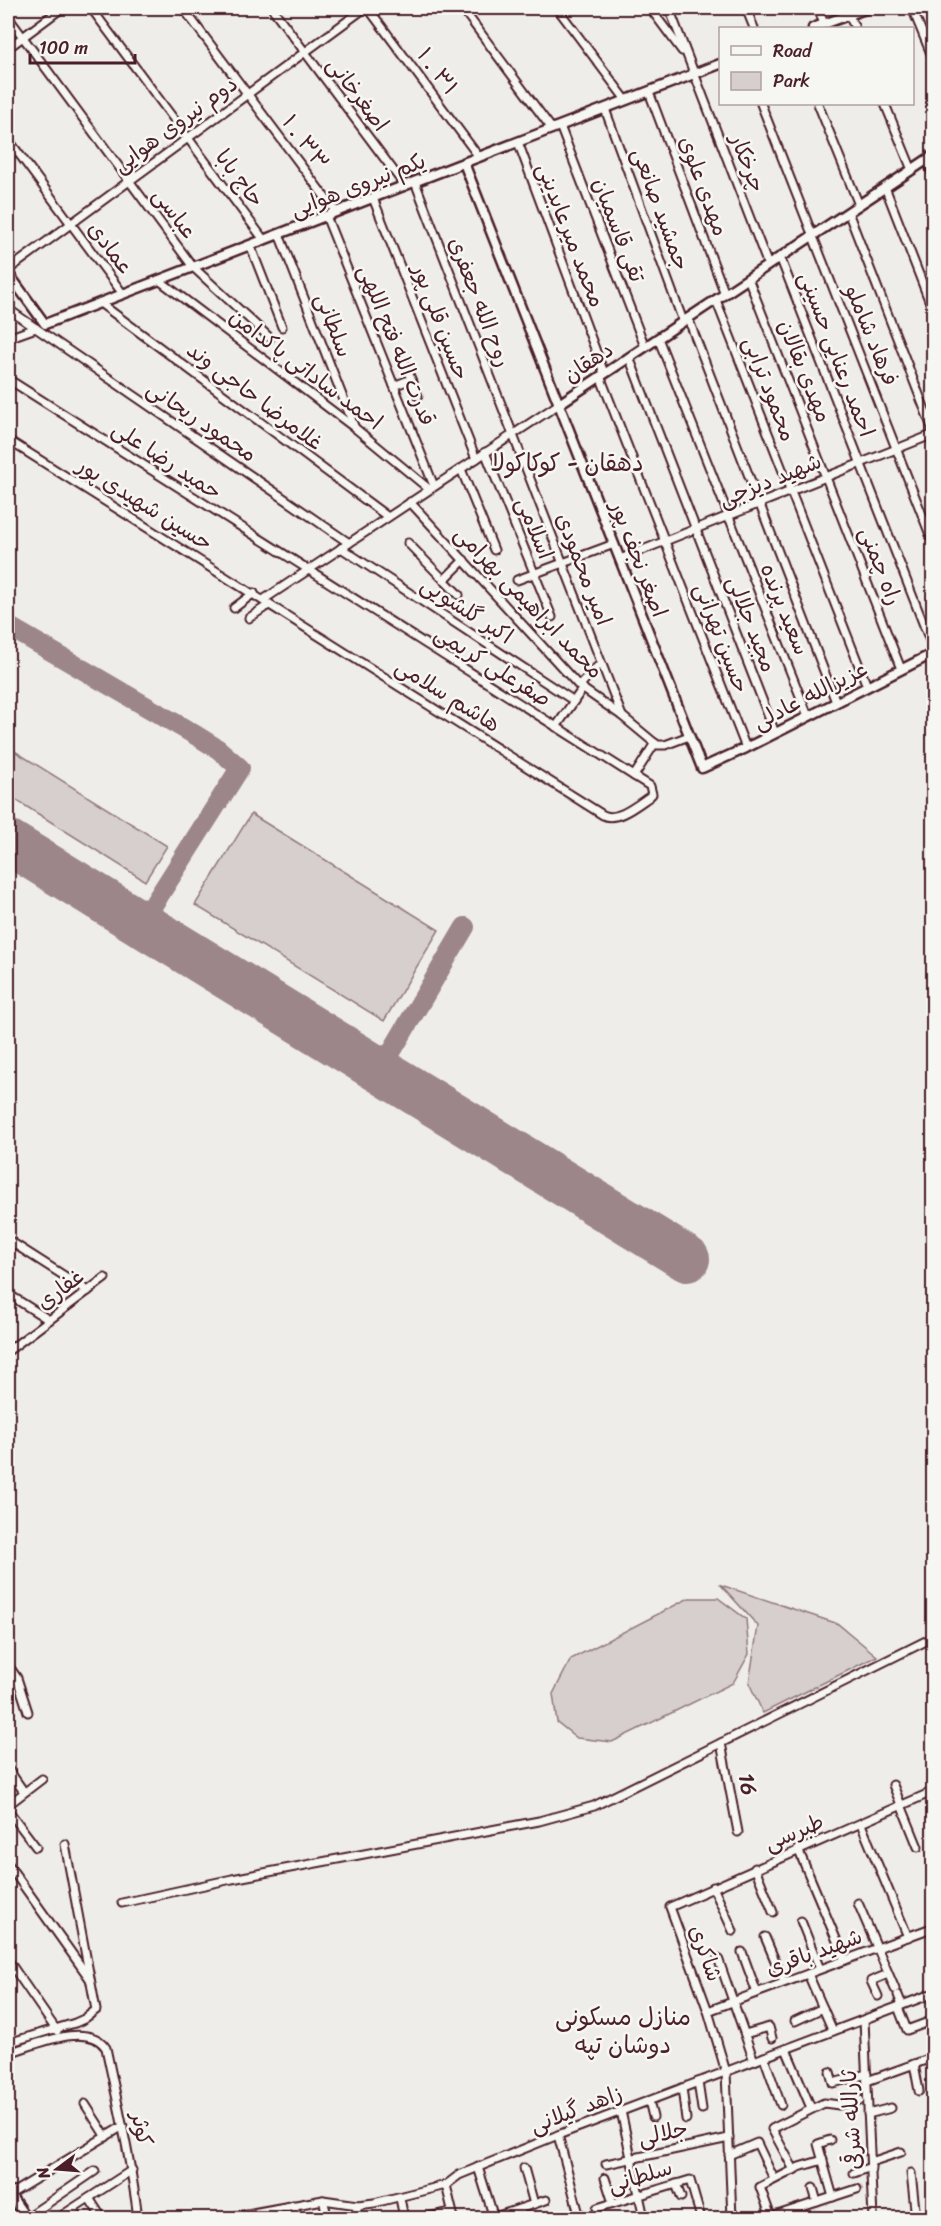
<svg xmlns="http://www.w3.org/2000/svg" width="941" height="2226" font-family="Sriracha,'Playpen Sans Arabic',sans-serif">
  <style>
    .green { fill: #d7cfce; stroke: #90777c; stroke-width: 1.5 }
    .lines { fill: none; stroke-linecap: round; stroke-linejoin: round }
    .taxiway { stroke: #9c868a; stroke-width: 20 }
    .runway { stroke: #9c868a; stroke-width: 46 }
    .minor-casing { stroke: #4a1f2b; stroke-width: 11 }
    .major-casing { stroke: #4a1f2b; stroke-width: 13 }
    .minor { stroke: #f6f6f2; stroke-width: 7 }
    .major { stroke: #f6f6f2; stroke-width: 8 }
    .labels { text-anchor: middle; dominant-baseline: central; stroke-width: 5; stroke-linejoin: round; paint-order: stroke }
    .street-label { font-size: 22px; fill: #4a1f2b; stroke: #f6f6f2 }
    .neighbourhood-label { font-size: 24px; fill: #4a1f2b; stroke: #f6f6f2 }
  </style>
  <rect width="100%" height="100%" fill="#efedea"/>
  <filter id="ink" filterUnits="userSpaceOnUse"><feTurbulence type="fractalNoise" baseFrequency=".0167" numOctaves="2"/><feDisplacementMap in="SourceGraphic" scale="12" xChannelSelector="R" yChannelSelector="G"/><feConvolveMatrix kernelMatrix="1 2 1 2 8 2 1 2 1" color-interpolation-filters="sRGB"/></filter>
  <g filter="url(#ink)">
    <g class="green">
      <polygon points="8,747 167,846 145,881 8,795"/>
      <polygon points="251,814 439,930 384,1021 195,905"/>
      <polygon points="721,1585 838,1624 877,1656 763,1713 749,1683 758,1626"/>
      <polygon points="689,1598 718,1598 746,1619 749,1654 733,1683 612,1742 577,1738 557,1722 553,1694 571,1659"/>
    </g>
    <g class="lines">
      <g class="taxiway">
        <polyline points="8,626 197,736 218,749 240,768 141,924"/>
        <polyline points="380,1071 465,927"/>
      </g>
      <polyline class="runway" points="8,842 687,1259"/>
      <defs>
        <g id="minor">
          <polyline points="91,8 264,240"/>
          <polyline points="183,8 336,212"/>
          <polyline points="272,8 405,186"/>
          <polyline points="368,8 479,157"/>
          <polyline points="462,8 552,129"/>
          <polyline points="557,8 626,100"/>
          <polyline points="650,8 682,51"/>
          <polyline points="669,8 768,265"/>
          <polyline points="746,8 754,28"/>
          <polyline points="818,8 824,24"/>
          <polyline points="912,8 934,61"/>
          <polyline points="849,15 855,28"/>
          <polyline points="8,17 193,267 270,338"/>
          <polyline points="8,48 62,8"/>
          <polyline points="649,92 725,294"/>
          <polyline points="761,104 934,545"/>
          <polyline points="818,104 859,205"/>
          <polyline points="885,104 912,170"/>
          <polyline points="605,109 683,321"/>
          <polyline points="560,126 645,347"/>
          <polyline points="8,139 123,294"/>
          <polyline points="518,142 604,373"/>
          <polyline points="927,160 934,178"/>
          <polyline points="415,182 622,716"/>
          <polyline points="885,187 934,313"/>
          <polyline points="373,198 476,459"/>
          <polyline points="848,212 934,433"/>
          <polyline points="326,216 434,486"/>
          <polyline points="279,234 354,426"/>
          <polyline points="250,245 282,327"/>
          <polyline points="780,257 934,651"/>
          <polyline points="8,270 365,8"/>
          <polyline points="748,278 901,669"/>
          <polyline points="159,280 355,428 429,489"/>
          <polyline points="716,300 867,686"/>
          <polyline points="100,303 388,517"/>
          <polyline points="8,309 349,543"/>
          <polyline points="688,318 836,702"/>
          <polyline points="8,338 36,328"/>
          <polyline points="658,338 808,716"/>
          <polyline points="629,357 775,733"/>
          <polyline points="600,376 746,748"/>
          <path d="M8 379 634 776 650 786 652 794 649 797C637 805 617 822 603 815L8 440"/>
          <polyline points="411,379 418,396"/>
          <polyline points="394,386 411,379 404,362"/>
          <polyline points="485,452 552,617"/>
          <polyline points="461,469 494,550"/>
          <polyline points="410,502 579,686 622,716 657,745 665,745 689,736"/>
          <polyline points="408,543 444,580 464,560"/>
          <polyline points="341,548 574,701"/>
          <polyline points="620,559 934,434"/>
          <polyline points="444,580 459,595"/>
          <polyline points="517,580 614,544"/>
          <polyline points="263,600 559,404"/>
          <polyline points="234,608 254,593"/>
          <polyline points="249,618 270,604"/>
          <polyline points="579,686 597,667"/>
          <polyline points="556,727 583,688"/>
          <polyline points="634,776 655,743"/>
          <polyline points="8,1240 88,1291"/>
          <polyline points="8,1294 49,1320"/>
          <polyline points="8,1351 105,1278"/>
          <polyline points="8,1665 17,1678 28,1712"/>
          <polyline points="721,1743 738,1832"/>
          <polyline points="8,1769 24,1792"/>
          <polyline points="893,1785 918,1847"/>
          <polyline points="8,1805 42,1779"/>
          <polyline points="8,1810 36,1847"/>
          <polyline points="861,1824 908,1937"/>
          <polyline points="798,1849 845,1960"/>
          <polyline points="8,1864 90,1979"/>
          <polyline points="755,1868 773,1912"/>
          <polyline points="713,1887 733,1931"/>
          <polyline points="122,1903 232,1879 539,1821 594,1806 934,1637"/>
          <polyline points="858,1903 895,1989"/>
          <polyline points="801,1921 820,1969"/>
          <polyline points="765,1937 784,1982"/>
          <polyline points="742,1952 757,1993"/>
          <polyline points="718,1958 754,2061"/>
          <polyline points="8,1960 57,2031"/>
          <polyline points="808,1974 833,2031"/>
          <polyline points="898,1995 902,2005"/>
          <polyline points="878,1996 871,1981 888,1974"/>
          <polyline points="898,2007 907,2030 934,2020"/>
          <polyline points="708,2011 934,1927"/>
          <polyline points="864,2020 873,2218"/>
          <polyline points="795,2021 823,2008"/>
          <polyline points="745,2034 769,2027 772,2038"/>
          <polyline points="8,2043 75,2023 84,2019 96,2010 65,1844"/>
          <polyline points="786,2049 811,2108"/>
          <path d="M8 2053C33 2046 88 2020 106 2048 118 2105 131 2161 138 2218"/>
          <polyline points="764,2057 781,2105"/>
          <polyline points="914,2064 919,2091"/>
          <polyline points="830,2072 833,2083 867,2074"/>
          <polyline points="867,2081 934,2057"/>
          <polyline points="698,2082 702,2109"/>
          <polyline points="682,2088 686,2119"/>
          <polyline points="649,2101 653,2117"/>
          <polyline points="85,2104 106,2137"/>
          <polyline points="621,2111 644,2218"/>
          <polyline points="868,2114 891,2108"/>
          <polyline points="932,2119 934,2129"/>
          <polyline points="558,2135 580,2218"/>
          <polyline points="830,2140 818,2144 833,2197"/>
          <polyline points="729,2155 757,2143 774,2179"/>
          <polyline points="871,2162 901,2152"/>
          <polyline points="606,2164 729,2138"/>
          <polyline points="478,2167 494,2218"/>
          <polyline points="524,2168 534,2204"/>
          <polyline points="794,2170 772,2129 824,2103 839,2105 860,2100"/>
          <polyline points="854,2173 871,2167"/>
          <polyline points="911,2173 916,2218"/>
          <polyline points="605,2178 613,2203"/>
          <polyline points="676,2184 681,2197"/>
          <polyline points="446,2185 454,2218"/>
          <polyline points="813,2188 817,2202"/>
          <polyline points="9,2195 123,2126"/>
          <polyline points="89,2198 102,2218"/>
          <polyline points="400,2198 404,2218"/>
          <polyline points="323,2200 328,2218"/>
          <polyline points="293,2205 298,2218"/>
          <polyline points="597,2208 690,2180 701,2218"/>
          <polyline points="73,2209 79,2218"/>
          <polyline points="520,2209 522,2218"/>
          <polyline points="771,2217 760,2187 799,2167 823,2160"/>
          <polyline points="26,2218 95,2171"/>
          <polyline points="58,2218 132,2170"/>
          <polyline points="225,2218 323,2200 358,2205 374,2203 446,2185 459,2175 558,2135 934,1993"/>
          <polyline points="355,2218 358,2205"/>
          <polyline points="423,2218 452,2212"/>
          <polyline points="492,2218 546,2200"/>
          <polyline points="714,2218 732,2215"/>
          <polyline points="732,2218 726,2072 708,2011 670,1907 934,1791"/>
          <polyline points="768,2218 857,2189"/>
        </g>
        <g id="major">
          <polyline points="813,28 868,8"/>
          <polyline points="464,163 702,768 746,748 934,653"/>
          <polyline points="8,273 45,324 720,64"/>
          <polyline points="559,404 934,155"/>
          <polyline points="8,2192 26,2218"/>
        </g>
      </defs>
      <use href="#minor" class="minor-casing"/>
      <use href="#major" class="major-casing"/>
      <use href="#minor" class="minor"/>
      <use href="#major" class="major"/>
    </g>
  </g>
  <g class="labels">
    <g class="street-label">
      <text transform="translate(438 71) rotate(53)">۱ . ۳۱</text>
      <text transform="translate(358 94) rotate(53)">اصغرخانی</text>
      <text transform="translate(175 124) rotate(-36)">دوم نیروی هوایی</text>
      <text transform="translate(306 142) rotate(53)">۱ . ۳۳</text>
      <text transform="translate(748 163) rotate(69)">چرخکار</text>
      <text transform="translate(240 178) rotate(53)">حاج بابا</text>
      <text transform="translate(358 185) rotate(-21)">یکم نیروی هوایی</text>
      <text transform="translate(704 186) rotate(70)">مهدی علوی</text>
      <text transform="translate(661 209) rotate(70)">جمشید صانعی</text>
      <text transform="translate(175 213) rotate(53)">عباسی</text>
      <text transform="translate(619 230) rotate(69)">تقی قاسمیان</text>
      <text transform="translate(571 235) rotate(69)">محمد میرعابدینی</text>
      <text transform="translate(111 248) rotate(53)">عمادی</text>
      <text transform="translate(480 302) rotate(69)">روح الله جعفری</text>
      <text transform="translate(441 322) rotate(69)">حسین قلی پور</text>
      <text transform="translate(334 325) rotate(69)">سلطانی</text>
      <text transform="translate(872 335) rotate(68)">فرهاد شاملو</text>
      <text transform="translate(397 345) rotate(68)">قدرت الله فتح اللهی</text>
      <text transform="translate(837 354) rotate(69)">احمد رعنایی حسینی</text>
      <text transform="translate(588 362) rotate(-34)">دهقان</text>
      <text transform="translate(306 369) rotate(37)">احمد ساداتی پاکدامن</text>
      <text transform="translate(805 371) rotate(68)">مهدی بقالان</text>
      <text transform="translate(770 389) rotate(69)">محمود ترابی</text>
      <text transform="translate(255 396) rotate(37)">غلامرضا حاجی وند</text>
      <text transform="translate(202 421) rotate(34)">محمود ریحانی</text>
      <text transform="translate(167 460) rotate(33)">حمید رضا علی</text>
      <text transform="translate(770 480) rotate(-22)">شهید دیزجی</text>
      <text transform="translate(145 504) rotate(32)">حسین شهیدی پور</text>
      <text transform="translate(535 528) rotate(68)">اسلامی</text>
      <text transform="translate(639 559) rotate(69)">اصغر نجف پور</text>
      <text transform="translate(881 566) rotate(69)">راه چمنی</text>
      <text transform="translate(584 569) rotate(69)">امیر محمودی</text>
      <text transform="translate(529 602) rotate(46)">محمد ابراهیمی بهرامی</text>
      <text transform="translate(785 609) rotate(68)">سعید پرنده</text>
      <text transform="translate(467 610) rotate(33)">اکبر گلشویی</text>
      <text transform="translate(752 624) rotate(69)">مجید جلالی</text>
      <text transform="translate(722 638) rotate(69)">حسین تهرانی</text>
      <text transform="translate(493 666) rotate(32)">صفرعلی کریمی</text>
      <text transform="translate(448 695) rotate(32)">هاشم سلامی</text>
      <text transform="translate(810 695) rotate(-27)">عزیزالله عادلی</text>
      <text transform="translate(60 1289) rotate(-37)">غفاری</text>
      <text transform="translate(748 1784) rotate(79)">16</text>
      <text transform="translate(794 1832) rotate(-23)">طبرسی</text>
      <text transform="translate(814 1952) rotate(-20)">شهید باقری</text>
      <text transform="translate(706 1953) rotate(70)">شاکری</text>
      <text transform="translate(576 2109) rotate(-21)">زاهد گیلانی</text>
      <text transform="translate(851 2120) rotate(-93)">ثارالله شرقی</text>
      <text transform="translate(142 2129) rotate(78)">کوثر</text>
      <text transform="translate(663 2133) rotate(-12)">جلالی</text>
      <text transform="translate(640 2176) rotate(-17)">سلطانی</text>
    </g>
    <g class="neighbourhood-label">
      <text x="567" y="463">دهقان - کوکاکولا</text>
      <text x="623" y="2017">منازل مسکونی<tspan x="623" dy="28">دوشان تپه</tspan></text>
    </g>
  </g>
  <rect width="941" height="2226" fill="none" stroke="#f6f6f2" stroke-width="30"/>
  <rect x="15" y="15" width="911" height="2196" fill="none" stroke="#4a1f2b" stroke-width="2" filter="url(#ink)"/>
  <rect x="719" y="27" width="195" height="78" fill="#f6f6f2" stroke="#b1a0a2" stroke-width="1.5"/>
  <rect x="731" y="46" width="30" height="9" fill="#f6f6f2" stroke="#b1a0a2" stroke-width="1.5"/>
  <text x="773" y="57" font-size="18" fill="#4a1f2b">Road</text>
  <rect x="731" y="72" width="30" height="18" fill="#d7cfce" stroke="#b1a0a2" stroke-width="1.5"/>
  <text x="773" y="87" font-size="18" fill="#4a1f2b">Park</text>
  <g transform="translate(57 2169) rotate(254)" stroke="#f6f6f2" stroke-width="4.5" paint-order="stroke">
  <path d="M0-4.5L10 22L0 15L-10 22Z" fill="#4a1f2b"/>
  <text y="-9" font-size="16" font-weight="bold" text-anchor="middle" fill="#4a1f2b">N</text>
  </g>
  <path d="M30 54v9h105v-9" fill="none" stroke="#4a1f2b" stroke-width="3"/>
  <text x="39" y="54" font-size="18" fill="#4a1f2b" stroke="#f6f6f2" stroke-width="4.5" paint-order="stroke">100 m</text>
</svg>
